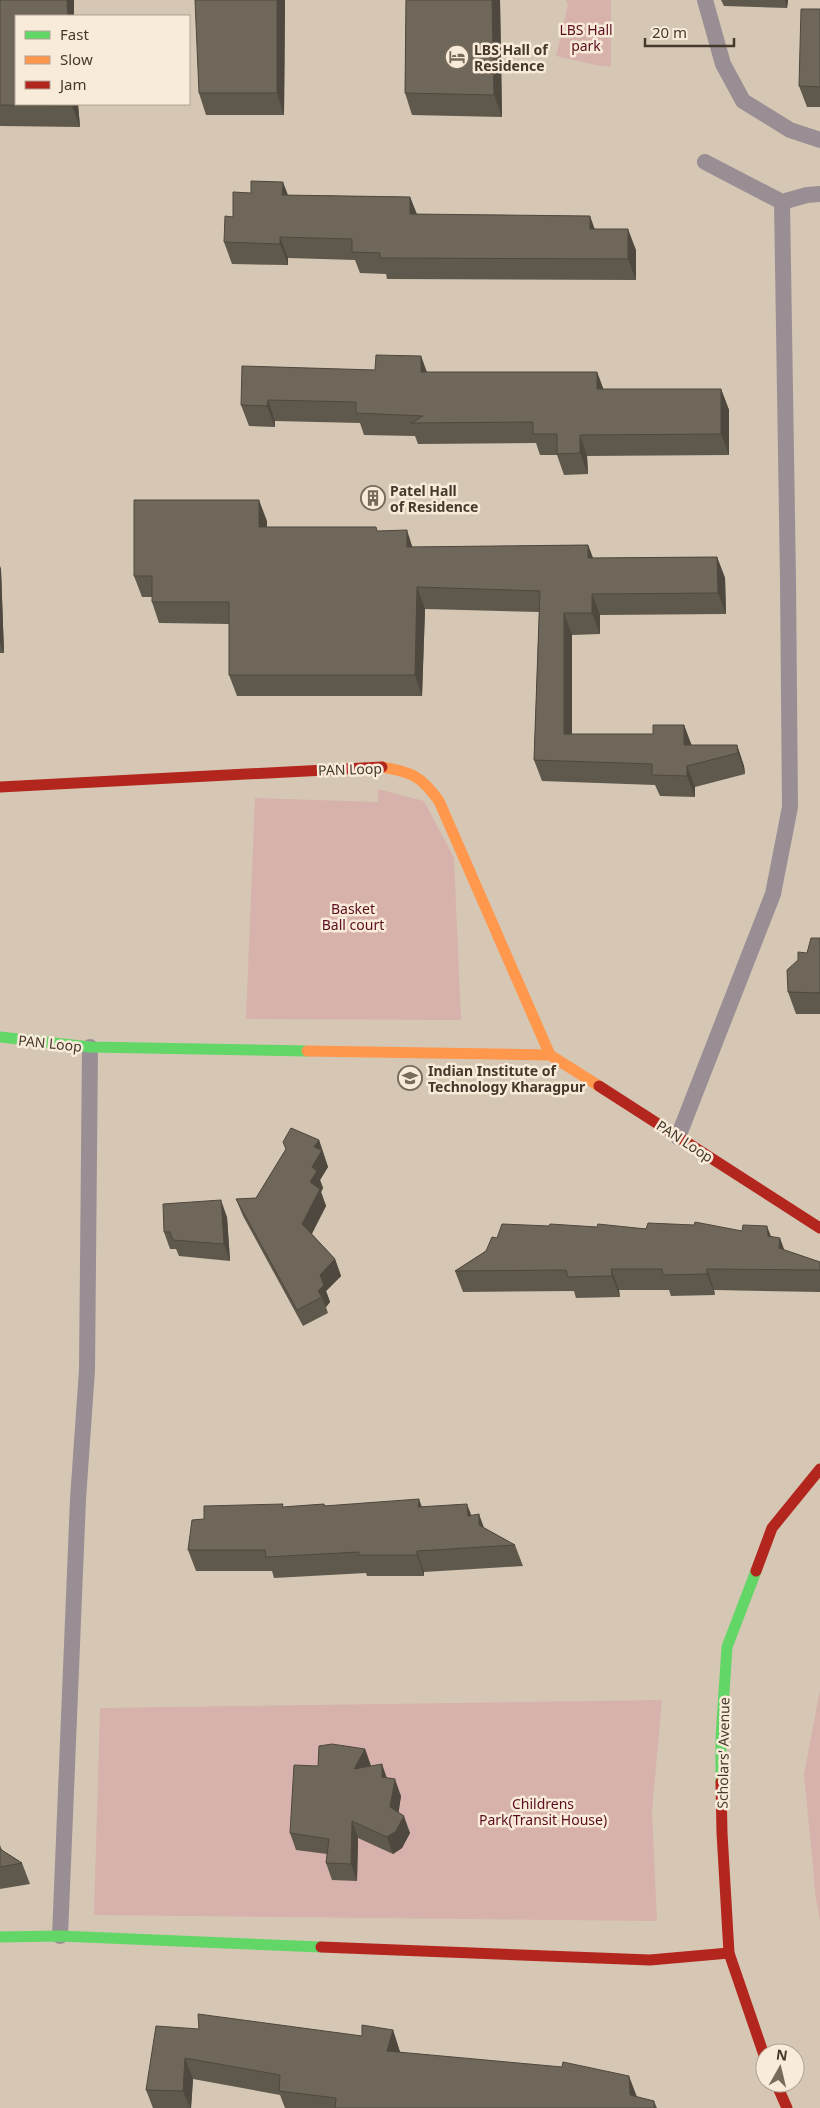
<svg xmlns="http://www.w3.org/2000/svg" width="820" height="2108" font-family="'Noto Sans',sans-serif">
  <style>
    .green { fill: #d7b2ac }
    .lines { fill: none; stroke-linecap: round; stroke-linejoin: round }
    .lane { stroke: #998e94; stroke-width: 16 }
    .fast { stroke: #63d668; stroke-width: 11 }
    .slow { stroke: #ff974d; stroke-width: 11 }
    .jam { stroke: #b3261e; stroke-width: 11 }
    .wall { fill: #5f594d }
    .shaded-wall { fill: #4e483e }
    .building { fill: #6f6759; stroke: #4e483e }
    .labels { text-anchor: middle; dominant-baseline: central; stroke-width: 5; stroke-linejoin: round; paint-order: stroke }
    .park-label { font-size: 14px; fill: #5c0e21; stroke: #f9ebda }
    .poi-label { font-size: 14px; font-weight: bold; fill: #44392b; stroke: #f9ebda; text-anchor: start }
    .street-label { font-size: 14px; fill: #44392b; stroke: #f9ebda }
  </style>
  <rect width="100%" height="100%" fill="#d5c7b4"/>
  <g class="green">
    <polygon points="566,0 611,0 611,66 600,66 556,56 568,5"/>
    <polygon points="378,789 424,801 454,858 461,1020 246,1019 255,798 378,802"/>
    <polygon points="820,1690 820,1921 816,1899 804,1774"/>
    <polygon points="662,1700 652,1811 657,1921 94,1915 100,1708"/>
  </g>
  <g class="lines">
    <g class="lane">
      <polyline points="705,0 723,64 743,101 790,130 820,140"/>
      <polyline points="705,162 782,202 807,195 820,194"/>
      <polyline points="678,1137 773,894 790,807 788,580 782,202"/>
      <polyline points="60,1936 78,1499 87,1370 90,1047"/>
    </g>
    <g class="fast">
      <polyline points="0,1037 90,1047 307,1051"/>
      <polyline points="721,1782 721,1737 727,1647 756,1571"/>
      <polyline points="0,1937 60,1936 321,1947"/>
    </g>
    <g class="slow">
      <path d="M382 767C412 772 421 776 439 801L550 1055"/>
      <polyline points="307,1051 550,1055 599,1086"/>
    </g>
    <g class="jam">
      <polyline points="0,787 382,767"/>
      <polyline points="599,1086 820,1228"/>
      <polyline points="756,1571 772,1528 820,1469"/>
      <polyline points="721,1782 722,1833 729,1953 765,2058"/>
      <polyline points="321,1947 650,1960 729,1953"/>
      <polyline points="776,2083 787,2108"/>
    </g>
  </g>
  <g class="wall">
    <polygon points="0,0 74,0 74,16 16,16 16,104 78,104 80,127 0,126"/>
    <polygon points="285,0 284,115 206,115 199,93"/>
    <polygon points="406,0 500,0 502,117 412,115 405,93"/>
    <polygon points="721,0 788,0 787,8 724,6"/>
    <polygon points="820,9 820,107 807,107 799,86"/>
    <polygon points="251,193 288,195 410,197 417,214 595,229 636,250 636,280 387,279 386,274 360,273 355,260 288,258 288,265 232,264 224,242 233,217"/>
    <polygon points="421,356 427,372 597,372 603,389 721,389 729,410 729,455 587,456 588,474 564,475 557,455 540,455 536,443 418,444 415,436 364,435 360,423 275,421 275,427 249,426 241,405 375,370"/>
    <polygon points="267,521 267,527 378,531 413,547 588,545 593,558 717,557 725,578 726,614 600,615 600,634 572,635 572,734 653,734 684,725 691,745 737,745 744,766 745,774 695,787 695,797 660,796 655,785 542,781 534,760 539,612 425,609 422,696 237,696 229,675 229,624 159,623 152,602 152,597 142,597 134,576"/>
    <polygon points="0,566 1,570 4,653 0,653"/>
    <polygon points="820,938 820,1014 796,1014 788,992 807,953"/>
    <polygon points="319,1140 328,1167 320,1180 323,1188 321,1192 326,1206 312,1234 335,1259 341,1276 326,1291 330,1302 326,1307 328,1313 303,1326 243,1216 236,1199 256,1198 286,1149"/>
    <polygon points="227,1217 230,1261 179,1256 176,1249 170,1249 164,1232"/>
    <polygon points="549,1226 742,1231 771,1237 784,1250 820,1262 820,1292 714,1290 715,1295 671,1296 669,1290 619,1290 620,1297 576,1298 574,1291 463,1292 455,1271 486,1251 497,1238"/>
    <polygon points="324,1504 325,1506 422,1507 472,1515 484,1528 515,1545 523,1566 424,1572 424,1576 367,1576 366,1573 274,1578 272,1571 196,1571 188,1550 204,1519 284,1507"/>
    <polygon points="365,1749 371,1766 386,1777 401,1796 398,1812 410,1833 402,1848 393,1854 358,1838 357,1881 332,1880 326,1863 327,1854 296,1850 290,1833"/>
    <polygon points="0,1845 2,1850 22,1863 30,1884 0,1889"/>
    <polygon points="199,2029 362,2036 393,2030 400,2052 637,2097 654,2101 657,2108 285,2108 280,2095 193,2079 191,2108 153,2108 146,2090"/>
  </g>
  <g class="shaded-wall">
    <polygon points="67,0 74,0 74,16 68,16"/>
    <polygon points="277,0 285,0 284,115 277,93"/>
    <polygon points="492,0 500,0 502,117 494,95"/>
    <polygon points="785,0 788,0 787,8"/>
    <polygon points="72,104 78,104 80,127 72,106"/>
    <polygon points="283,182 291,203 282,195"/>
    <polygon points="410,197 418,218 410,214"/>
    <polygon points="590,216 598,238 590,229"/>
    <polygon points="628,229 636,250 636,280 628,259"/>
    <polygon points="280,237 288,258 288,265 280,244"/>
    <polygon points="421,356 428,377 421,372"/>
    <polygon points="597,372 605,393 597,389"/>
    <polygon points="721,389 729,410 729,455 721,434"/>
    <polygon points="268,400 275,421 275,427 267,406"/>
    <polygon points="580,435 587,456 588,474 580,453"/>
    <polygon points="259,500 267,521 267,548 259,527"/>
    <polygon points="407,530 414,552 407,547"/>
    <polygon points="588,545 596,566 588,558"/>
    <polygon points="717,557 725,578 726,614 718,593"/>
    <polygon points="0,566 1,570 4,653 0,642"/>
    <polygon points="417,587 425,609 422,696 415,675"/>
    <polygon points="592,594 600,615 600,634 592,613"/>
    <polygon points="564,613 572,635 572,755 564,734"/>
    <polygon points="684,725 692,746 692,766 684,745"/>
    <polygon points="737,745 744,766 745,774 738,753"/>
    <polygon points="687,766 695,787 695,797 687,776"/>
    <polygon points="319,1140 328,1167 320,1180 323,1188 321,1192 326,1206 308,1240 302,1224 310,1182 314,1147"/>
    <polygon points="221,1200 227,1217 230,1261 224,1244"/>
    <polygon points="767,1226 775,1247 768,1236"/>
    <polygon points="780,1238 788,1260 779,1248"/>
    <polygon points="335,1259 341,1276 326,1291 330,1302 326,1307 322,1297 318,1291 320,1275"/>
    <polygon points="611,1269 619,1290 620,1297 612,1276"/>
    <polygon points="707,1269 714,1290 715,1295 707,1274"/>
    <polygon points="419,1499 427,1521 418,1507"/>
    <polygon points="467,1504 475,1525 468,1516"/>
    <polygon points="479,1514 487,1536 479,1525"/>
    <polygon points="417,1551 424,1572 424,1576 417,1555"/>
    <polygon points="365,1749 371,1766 354,1769"/>
    <polygon points="382,1764 388,1781 382,1777"/>
    <polygon points="395,1779 401,1796 397,1824 390,1807"/>
    <polygon points="404,1816 410,1833 402,1848 393,1854 387,1837"/>
    <polygon points="352,1821 358,1838 357,1881 351,1864"/>
    <polygon points="393,2030 400,2052 394,2072 387,2051"/>
    <polygon points="185,2058 193,2079 191,2108 190,2108 183,2091"/>
    <polygon points="629,2076 637,2097 630,2095"/>
  </g>
  <g class="building">
    <polygon points="0,0 67,0 68,16 16,16 16,104 72,104 72,106 0,105"/>
    <polygon points="195,0 277,0 277,93 199,93"/>
    <polygon points="406,0 492,0 494,95 405,93"/>
    <polygon points="801,9 820,9 820,87 799,86"/>
    <polygon points="251,181 283,182 282,195 410,197 410,214 590,216 590,229 628,229 628,259 380,258 380,253 352,252 352,239 280,237 280,244 224,242 225,216 233,217 233,192 251,193"/>
    <polygon points="376,355 421,356 421,372 597,372 597,389 721,389 721,434 580,435 580,453 557,454 557,434 533,434 533,422 411,423 423,416 356,413 356,402 268,400 267,406 241,405 242,366 375,370"/>
    <polygon points="134,500 259,500 259,527 376,527 377,531 407,530 407,547 588,545 588,558 717,557 718,593 592,594 592,613 564,613 564,734 653,734 653,725 684,725 684,745 737,745 738,753 687,766 687,776 652,775 652,764 534,760 540,591 417,587 415,675 229,675 229,602 152,602 152,576 134,576"/>
    <polygon points="811,938 820,938 820,993 788,992 787,970 798,960 798,952 807,953"/>
    <polygon points="291,1128 319,1140 314,1147 322,1150 312,1167 317,1171 310,1182 320,1189 302,1224 335,1259 320,1275 324,1285 318,1291 322,1297 297,1310 236,1199 256,1198 286,1149 283,1142"/>
    <polygon points="221,1200 224,1244 173,1240 170,1232 164,1232 163,1204"/>
    <polygon points="695,1222 742,1231 743,1225 767,1226 768,1236 780,1238 779,1248 820,1262 820,1270 707,1269 707,1274 663,1275 662,1269 611,1269 612,1276 568,1277 566,1270 455,1271 486,1251 492,1237 497,1238 502,1224 549,1226 550,1224 597,1227 598,1224 646,1229 648,1223 694,1225"/>
    <polygon points="419,1499 418,1507 467,1504 468,1516 479,1514 479,1525 515,1545 417,1551 417,1555 359,1555 359,1552 266,1557 265,1550 188,1550 192,1520 204,1519 204,1506 283,1504 282,1507 324,1504 324,1506"/>
    <polygon points="332,1744 365,1749 354,1769 382,1764 382,1777 395,1779 390,1807 404,1816 396,1831 387,1837 352,1821 351,1864 326,1863 329,1839 290,1833 294,1765 318,1766 319,1746"/>
    <polygon points="0,1849 22,1863 0,1867"/>
    <polygon points="198,2014 362,2036 362,2025 393,2030 387,2051 562,2067 563,2062 629,2076 630,2095 654,2101 654,2108 335,2108 336,2098 279,2091 280,2075 185,2058 183,2091 146,2090 156,2026 199,2029"/>
  </g>
  <defs>
    <symbol id="hotel-ring" viewBox="-11 -11 22 22"><circle r="9.5" fill="#f9ebda" stroke="#776b5b" stroke-width="1.5"/><path d="M-6-4.5h1.5V1H6V5H4.5V3h-9V5H-6ZM-4 0a1.8 1.8 0 1 1 3.6 0ZM.5 0V-2.5h3Q6-2.5 6 0Z" fill="#776b5b"/></symbol>
    <symbol id="building-ring" viewBox="-11 -11 22 22"><circle r="9.5" fill="#f9ebda" stroke="#776b5b" stroke-width="1.5"/><path d="M-4-6H4V6H1V3H-1V6H-4ZM-2.5-4.3h1.7v1.8h-1.7ZM.8-4.3h1.7v1.8H.8ZM-2.5-1h1.7V.8h-1.7ZM.8-1h1.7V.8H.8Z" fill="#776b5b"/></symbol>
    <symbol id="university-ring" viewBox="-11 -11 22 22"><circle r="9.5" fill="#f9ebda" stroke="#776b5b" stroke-width="1.5"/><path d="M0-5L7-2L0 1L-7-2ZM-4 1L0 2.5L4 1V4Q0 6-4 4Z" fill="#776b5b"/></symbol>
  </defs>
  <g fill-rule="evenodd">
    <use href="#hotel-ring" x="443" y="43" width="28" height="28"/>
    <use href="#building-ring" x="359" y="484" width="28" height="28"/>
    <use href="#university-ring" x="396" y="1064" width="28" height="28"/>
  </g>
  <g class="labels">
    <g class="park-label">
      <text x="586" y="29">LBS Hall<tspan x="586" dy="16">park</tspan></text>
      <text x="353" y="908">Basket<tspan x="353" dy="16">Ball court</tspan></text>
      <text x="543" y="1803">Childrens<tspan x="543" dy="16">Park(Transit House)</tspan></text>
    </g>
    <g class="poi-label">
      <text x="474" y="49">LBS Hall of<tspan x="474" dy="16">Residence</tspan></text>
      <text x="390" y="490">Patel Hall<tspan x="390" dy="16">of Residence</tspan></text>
      <text x="428" y="1070">Indian Institute of<tspan x="428" dy="16">Technology Kharagpur</tspan></text>
    </g>
    <g class="street-label">
      <text transform="translate(350 769) rotate(-2)">PAN Loop</text>
      <text transform="translate(50 1043) rotate(6)">PAN Loop</text>
      <text transform="translate(685 1141) rotate(33)">PAN Loop</text>
      <text transform="translate(723 1753) rotate(-89)">Scholars' Avenue</text>
    </g>
  </g>
  <rect x="15" y="15" width="175" height="90" fill="#f9ebda" stroke="#b1a494"/>
  <rect x="25" y="31" width="25" height="8" fill="#63d668" stroke="#b1a494"/>
  <text x="60" y="40" font-size="15" fill="#44392b">Fast</text>
  <rect x="25" y="56" width="25" height="8" fill="#ff974d" stroke="#b1a494"/>
  <text x="60" y="65" font-size="15" fill="#44392b">Slow</text>
  <rect x="25" y="81" width="25" height="8" fill="#b3261e" stroke="#b1a494"/>
  <text x="60" y="90" font-size="15" fill="#44392b">Jam</text>
  <g transform="translate(780 2068) rotate(8)"><circle r="24" fill="#f9ebda" stroke="#b1a494"/>
  <path d="M0-4L9 19L0 12L-9 19Z" fill="#776b5b"/>
  <text y="-8" font-size="14" font-weight="bold" text-anchor="middle" fill="#44392b">N</text>
  </g>
  <path d="M645 38v8h89v-8" fill="none" stroke="#44392b" stroke-width="2.5"/>
  <text x="652" y="38" font-size="15" fill="#44392b" stroke="#f9ebda" stroke-width="4" paint-order="stroke">20 m</text>
</svg>
